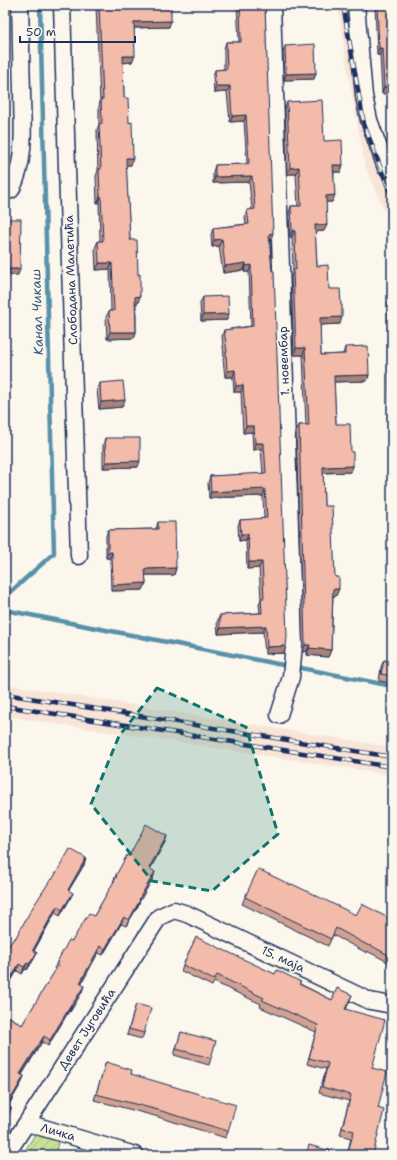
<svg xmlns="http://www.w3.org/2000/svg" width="397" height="1160" font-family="'Shantell Sans',sans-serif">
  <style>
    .built { fill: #f9e5d8 }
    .garden { fill: url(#garden-furrows); stroke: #71887a }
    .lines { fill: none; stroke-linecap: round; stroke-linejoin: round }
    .stream { stroke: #5991aa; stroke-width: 4.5 }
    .minor-casing { stroke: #1b2f5e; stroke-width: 19 }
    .minor { stroke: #fbf7ec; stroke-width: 16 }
    .rail-casing { stroke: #1b2f5e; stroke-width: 4.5 }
    .rail { stroke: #fbf7ec; stroke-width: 3; stroke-dasharray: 9; stroke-linecap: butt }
    .wall { fill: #d1a191; stroke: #1b2f5e }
    .shaded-wall { fill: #aa8376; stroke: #1b2f5e }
    .building { fill: #f3bba9; stroke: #1b2f5e }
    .marked { fill: #0f766e; fill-opacity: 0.2; stroke: #0f766e; stroke-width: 3; stroke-dasharray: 8 5; stroke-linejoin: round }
    .labels { text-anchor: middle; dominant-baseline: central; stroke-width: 3.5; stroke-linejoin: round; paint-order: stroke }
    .street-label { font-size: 12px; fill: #1b2f5e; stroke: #fbf7ec }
    .water-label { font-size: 13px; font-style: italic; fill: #35587e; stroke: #fbf7ec }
  </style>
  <defs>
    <pattern id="garden-furrows" width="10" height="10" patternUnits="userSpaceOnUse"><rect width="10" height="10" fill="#c7e197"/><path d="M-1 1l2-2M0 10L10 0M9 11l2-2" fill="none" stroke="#aac185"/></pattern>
  </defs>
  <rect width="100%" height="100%" fill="#fbf7ec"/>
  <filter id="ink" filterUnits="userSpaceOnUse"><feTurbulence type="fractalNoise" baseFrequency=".025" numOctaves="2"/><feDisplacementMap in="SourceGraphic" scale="8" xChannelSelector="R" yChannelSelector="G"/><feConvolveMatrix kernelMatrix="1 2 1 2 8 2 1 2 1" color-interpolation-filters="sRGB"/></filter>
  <g filter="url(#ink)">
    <g class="built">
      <polygon points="338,5 350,5 378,154 392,185 392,229 365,166 346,62"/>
      <polygon points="5,684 392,747 392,775 5,716"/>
    </g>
    <g class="garden">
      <polygon points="387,302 392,302 392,537"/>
      <polygon points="36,1133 59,1139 55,1155 22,1155"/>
    </g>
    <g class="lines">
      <g class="stream">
        <polyline points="5,597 54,553 40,5"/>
        <polyline points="5,610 288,666"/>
        <polyline points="296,667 392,686"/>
      </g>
      <defs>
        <g id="minor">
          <polyline points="62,5 79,556"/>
          <polyline points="272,5 294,644 291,677 279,715"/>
          <polyline points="356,5 364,96 369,120 386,168"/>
          <path d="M5 192 11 190C27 160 22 124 22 91 21 62 21 34 20 5"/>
          <polyline points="27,1123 135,1155"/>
          <polyline points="6,1155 159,917 174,910 187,914 370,1001 392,1005"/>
        </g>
      </defs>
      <use href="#minor" class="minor-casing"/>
      <use href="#minor" class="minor"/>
      <defs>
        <g id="rail">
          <polyline points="343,5 364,124 392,198"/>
          <polyline points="5,694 392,757"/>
          <polyline points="5,706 392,767"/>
        </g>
      </defs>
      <use href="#rail" class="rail-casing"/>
      <use href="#rail" class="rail"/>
    </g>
    <g class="wall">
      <polygon points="96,5 171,5 169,27 134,28 132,62 123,63 124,98 131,165 126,165 130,240 138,303 136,303 136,332 134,338 107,339 106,317 109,311 111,311 110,269 96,270 95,248 98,241 100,241 99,202 97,203 96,176 98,171 97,130 99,124 99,106 100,102"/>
      <polygon points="237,5 265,5 271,240 270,240 284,653 265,654 263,632 218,634 217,622 220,615 260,613 259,604 261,599 259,568 247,569 246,540 239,541 238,526 240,520 264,519 263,496 209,498 208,483 210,476 263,474 261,449 253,450 252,432 243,433 241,392 234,392 233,377 225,377 223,359 224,356 222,336 224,330 251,326 249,272 244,272 244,270 223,273 219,246 212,247 211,235 213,228 246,224 245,217 247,210 252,210 249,182 213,183 213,172 215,165 247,164 244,121 230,122 227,92 214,93 213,76 215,70 224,69 224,49 226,42 239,42"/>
      <polygon points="375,5 392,5 392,93 382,94 380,55 377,55"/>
      <polygon points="285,46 316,73 314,79 284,80 283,52"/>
      <polygon points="287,102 324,141 341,172 334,172 332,202 326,202 324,231 315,232 317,266 329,289 340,324 320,325 321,355 343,354 345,347 369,375 367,381 334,382 336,424 351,452 353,466 351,472 323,473 324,506 335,577 336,596 333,596 331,650 328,657 307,655 307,651 303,652 296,432 299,425 306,425 303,355 294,355 291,277 293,270 292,237 290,237 289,213 291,206 298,206 296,174 287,174 285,109"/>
      <polygon points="203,297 227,320 201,321 200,303"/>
      <polygon points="100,383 122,407 99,409 97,390"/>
      <polygon points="105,438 138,467 103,468 103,445"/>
      <polygon points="158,522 176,568 174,575 145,575 146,583 143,590 111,591 110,558 106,558 106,536 108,530 156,529"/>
      <polygon points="384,660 392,662 392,683 379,681 381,667"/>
      <polygon points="167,836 165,842 150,869 155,872 153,878 140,900 138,906 126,926 121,924 103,955 98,953 81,984 82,992 70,1012 69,1011 48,1046 42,1042 22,1075 24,1076 22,1082 8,1106 11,1108 9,1115 5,1121 5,1014 22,1025 56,970 54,969 57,962 72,941 94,916 114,882 113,882 116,875 129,856"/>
      <polygon points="86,858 84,865 69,890 70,899 60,916 55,913 34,951 37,953 34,959 27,970 25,969 22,974 17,971 11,981 5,978 5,952 15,939 52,880"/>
      <polygon points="245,897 356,915 392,920 392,964 367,951 367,953 333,935 328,946 242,904"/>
      <polygon points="183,965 275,974 300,984 332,1000 352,995 346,1010 372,1068 378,1108 373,1155 347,1155 351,1138 340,1135 349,1101 319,1093 326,1069 307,1064 316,1032 260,1007 261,1004 214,982 212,986 181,971"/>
      <polygon points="136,1004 144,1033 142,1039 127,1035"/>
      <polygon points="181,1032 211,1058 209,1065 174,1055"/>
      <polygon points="106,1062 131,1074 228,1131 226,1138 155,1116 94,1100"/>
    </g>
    <g class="shaded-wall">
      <polygon points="171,21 169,27 131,28 134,22"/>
      <polygon points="379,48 382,48 380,55 377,55"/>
      <polygon points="123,56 135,56 132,62 120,63"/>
      <polygon points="316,73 314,79 284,80 286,74"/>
      <polygon points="5,80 9,80 6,86 5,86"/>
      <polygon points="216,86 230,86 227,92 214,93"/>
      <polygon points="392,86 392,93 382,94 384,87"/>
      <polygon points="246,115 244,121 230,122 232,116"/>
      <polygon points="5,138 9,138 7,144 5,144"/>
      <polygon points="126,158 133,158 131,165 123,165"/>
      <polygon points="333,165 343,165 341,172 331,172"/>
      <polygon points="299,167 296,174 287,174 290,168"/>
      <polygon points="252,176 249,182 213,183 215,177"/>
      <polygon points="335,195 332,202 323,202 326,196"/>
      <polygon points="100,196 101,196 99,202 97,203"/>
      <polygon points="315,225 327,225 324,231 313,232"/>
      <polygon points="295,230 292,237 290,237 292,231"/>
      <polygon points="273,233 271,240 267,240 269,234"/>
      <polygon points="222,239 219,246 212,247 214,240"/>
      <polygon points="99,263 112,263 110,269 96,270"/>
      <polygon points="246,263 244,270 223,273 225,266"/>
      <polygon points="251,265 249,272 244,272 246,266"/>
      <polygon points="5,269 20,269 18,275 5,276"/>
      <polygon points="140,296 138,303 133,303 135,297"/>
      <polygon points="229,314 227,320 201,321 203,315"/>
      <polygon points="342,317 340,324 318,325 320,318"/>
      <polygon points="110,332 136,332 134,338 107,339"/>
      <polygon points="296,348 305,348 303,355 294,355"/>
      <polygon points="235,370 233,377 225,377 227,371"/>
      <polygon points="369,375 367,381 331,382 334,376"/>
      <polygon points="243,385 241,392 234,392 236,386"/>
      <polygon points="125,400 122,407 99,409 101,402"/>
      <polygon points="246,426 254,426 252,432 243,433"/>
      <polygon points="255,443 264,443 261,449 253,450"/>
      <polygon points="140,461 138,467 103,468 106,462"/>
      <polygon points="353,466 351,472 321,473 323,467"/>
      <polygon points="265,489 263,496 209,498 211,492"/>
      <polygon points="241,534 248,534 246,540 239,541"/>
      <polygon points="108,552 112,552 110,558 106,558"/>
      <polygon points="249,562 262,562 259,568 247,569"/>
      <polygon points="176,568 174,575 143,575 145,569"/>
      <polygon points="146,583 143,590 111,591 113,585"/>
      <polygon points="333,589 339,589 336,596 331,596"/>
      <polygon points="266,626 263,632 218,634 220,628"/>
      <polygon points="305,645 310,645 307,651 303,652"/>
      <polygon points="286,646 284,653 265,654 267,647"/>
      <polygon points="309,648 331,650 328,657 307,655"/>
      <polygon points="167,836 165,842 147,875 149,868"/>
      <polygon points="86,858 84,865 65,896 68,890"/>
      <polygon points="155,872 153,878 137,906 139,899"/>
      <polygon points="73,893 70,899 60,916 62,910"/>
      <polygon points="140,900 138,906 126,926 129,920"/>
      <polygon points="57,906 55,913 30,956 33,950"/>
      <polygon points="124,917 121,924 103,955 105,949"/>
      <polygon points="100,946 98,953 78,990 80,983"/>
      <polygon points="37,953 34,959 27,970 29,964"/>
      <polygon points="27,963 25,969 22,974 24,967"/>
      <polygon points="19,964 17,971 11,981 13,975"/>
      <polygon points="84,986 82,992 70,1012 72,1005"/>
      <polygon points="71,1005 69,1011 48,1046 50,1040"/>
      <polygon points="44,1036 42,1042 18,1080 20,1074"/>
      <polygon points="24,1076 22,1082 5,1111 7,1106"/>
      <polygon points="11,1108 9,1115 5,1121 5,1119"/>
    </g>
    <g class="building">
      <polygon points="99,5 171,5 171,21 134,22 135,56 123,56 124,98 128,98 129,123 132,122 133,158 126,158 130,240 137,240 138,275 140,274 140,296 135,297 136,332 110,332 109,311 114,311 112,263 99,263 98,241 103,241 101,196 100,196 99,169 101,169 99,124 102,123 101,99 103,99"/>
      <polygon points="240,5 265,5 273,233 269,234 272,271 274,271 287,637 286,646 267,647 266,626 220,628 220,615 262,613 261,598 264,598 262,562 249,562 248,534 241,534 240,520 267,518 265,489 211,492 210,476 266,473 264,443 255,443 254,426 246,426 243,385 236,386 235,370 227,371 226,352 227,352 224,330 253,326 251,265 246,266 246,263 225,266 222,239 214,240 213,228 249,224 247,210 255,209 252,176 215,177 215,165 248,164 249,162 246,115 232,116 230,86 216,86 215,70 227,69 226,42 241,42"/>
      <polygon points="377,5 392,5 392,86 384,87 382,48 379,48"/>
      <polygon points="315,44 316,73 286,74 285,46"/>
      <polygon points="5,51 8,51 9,80 5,80"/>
      <polygon points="322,100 324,141 342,140 343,165 333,165 335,195 326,196 327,225 315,225 317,266 328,265 329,289 340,289 341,305 342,305 342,317 320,318 321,355 345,354 345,347 368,346 369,375 334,376 336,424 350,424 351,452 353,452 353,466 323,467 324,506 332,506 335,577 339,577 339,589 333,589 331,650 309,648 310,645 305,645 299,425 309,425 305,348 296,348 293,270 296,270 295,230 292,231 291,206 301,206 299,167 290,168 287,102"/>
      <polygon points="5,109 8,109 9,138 5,138"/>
      <polygon points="5,219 21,219 20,269 5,269"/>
      <polygon points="228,296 229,314 203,315 203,297"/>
      <polygon points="123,381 125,400 101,402 100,383"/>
      <polygon points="105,438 140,438 140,461 106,462"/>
      <polygon points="158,522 175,522 176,568 145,569 146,583 113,585 112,552 108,552 108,530 158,529"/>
      <polygon points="384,660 392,662 392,676 381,674"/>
      <polygon points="146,824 167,836 149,868 155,872 139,899 140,900 129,920 124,917 105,949 100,946 80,983 84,986 72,1005 71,1005 50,1040 44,1036 20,1074 24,1076 7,1106 11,1108 5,1119 5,1043 6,1041 5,1040 5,1014 22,1025 59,964 57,962 69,940 72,941 89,913 94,916 117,876 116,875 127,855 129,856"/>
      <polygon points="70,849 86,858 68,890 73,893 62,910 57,906 33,950 37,953 29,964 27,963 24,967 19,964 13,975 5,970 5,952 14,938 15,939 31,910 51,879 52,880"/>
      <polygon points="258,869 291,885 292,884 356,915 362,904 392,920 392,957 370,945 369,946 336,928 331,939 245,897"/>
      <polygon points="196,937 275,974 277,970 301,982 299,984 332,1000 337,988 352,995 345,1009 385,1020 372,1068 387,1072 378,1108 384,1110 373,1155 347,1155 354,1131 342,1128 351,1095 322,1087 328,1063 309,1058 318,1025 262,1000 264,998 217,975 214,980 183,965"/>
      <polygon points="136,1004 151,1008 144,1033 129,1029"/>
      <polygon points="181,1032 216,1041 211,1058 176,1049"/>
      <polygon points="106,1062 132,1070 131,1074 236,1105 228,1131 158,1110 96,1094"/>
      <polygon points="309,1145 345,1155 306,1155"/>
      <polygon points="79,1152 90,1155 78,1155"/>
    </g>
  </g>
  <path class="marked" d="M157 688 246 727 278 834 212 891 152 881 91 804 119 736Z"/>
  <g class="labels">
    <g class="street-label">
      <text transform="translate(71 280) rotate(-92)">Слободана Малетића</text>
      <text transform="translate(284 361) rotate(-92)">1. новембар</text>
      <text transform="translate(283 959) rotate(25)">15. маја</text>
      <text transform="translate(87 1029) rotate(-57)">Девет Југовића</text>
      <text transform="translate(58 1132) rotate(16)">Личка</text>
    </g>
    <g class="water-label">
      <text transform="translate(37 312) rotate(-92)">Канал Чикаш</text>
    </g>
  </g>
  <rect width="397" height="1160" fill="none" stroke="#fbf7ec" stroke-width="20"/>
  <rect x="10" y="10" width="377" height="1140" fill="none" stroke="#1b2f5e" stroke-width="1.5" filter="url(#ink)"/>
  <path d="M20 36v6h115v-6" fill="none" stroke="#1b2f5e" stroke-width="2"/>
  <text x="26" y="36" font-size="12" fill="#1b2f5e" stroke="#fbf7ec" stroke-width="3" paint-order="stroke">50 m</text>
</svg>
